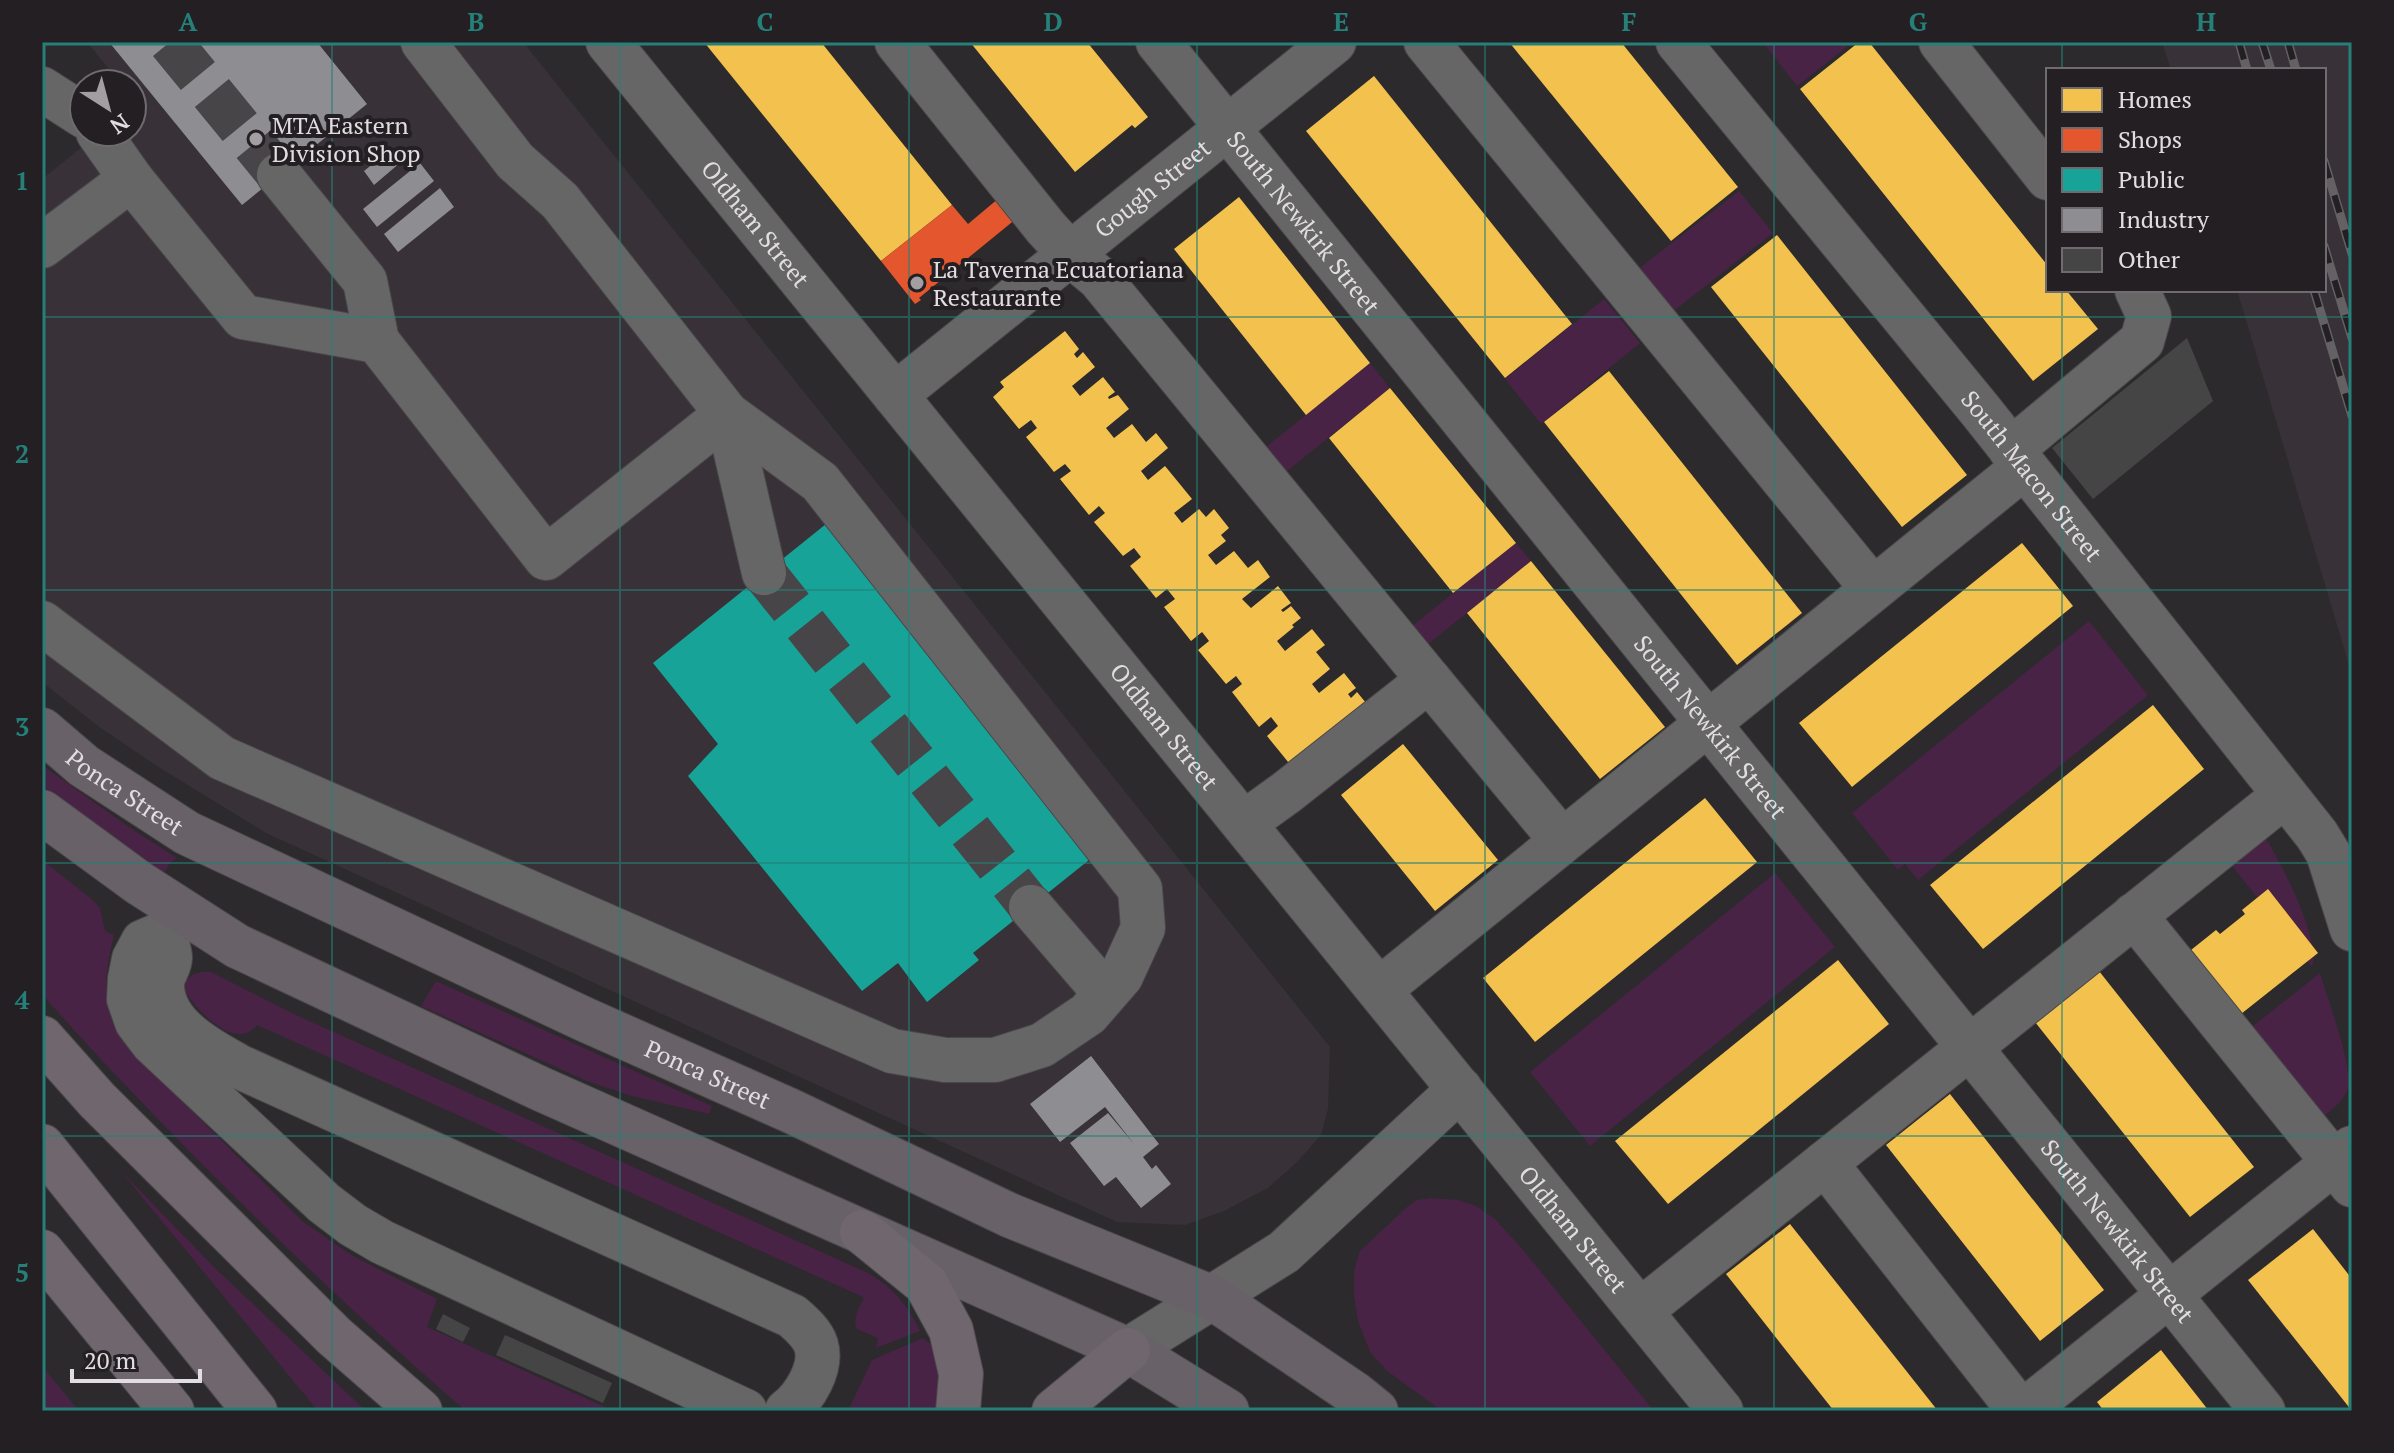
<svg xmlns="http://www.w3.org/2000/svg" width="2394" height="1453" font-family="'PT Serif',serif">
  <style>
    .built { fill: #383137 }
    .green { fill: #482345 }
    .homes { fill: #f2c14e }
    .shops { fill: #e4572e }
    .public { fill: #17a398 }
    .industry { fill: #8d8d92 }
    .building { fill: #464545 }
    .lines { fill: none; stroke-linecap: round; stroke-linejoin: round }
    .minor-tunnel { stroke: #474547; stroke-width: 44; stroke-dasharray: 44 22; stroke-linecap: butt }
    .minor-casing { stroke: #4a4749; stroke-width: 46 }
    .major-casing { stroke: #4a4749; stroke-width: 46 }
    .highway-casing { stroke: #4a4749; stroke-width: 46 }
    .minor { stroke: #676667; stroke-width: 44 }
    .major { stroke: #686168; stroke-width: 44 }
    .highway { stroke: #6f666e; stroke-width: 44 }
    .rail-casing { stroke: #636163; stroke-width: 9 }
    .rail { stroke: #231f23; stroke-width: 6; stroke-dasharray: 18; stroke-linecap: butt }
    .grid { fill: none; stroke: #248079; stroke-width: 2; stroke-opacity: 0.55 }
    .poi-dot { fill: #a29ea1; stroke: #231f23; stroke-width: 3 }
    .labels { text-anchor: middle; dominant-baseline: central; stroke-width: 8; stroke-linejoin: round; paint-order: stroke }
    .poi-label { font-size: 24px; fill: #e1dde0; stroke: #231f23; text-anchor: start }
    .street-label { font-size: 24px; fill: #e1dde0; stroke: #231f23 }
    .neatline { fill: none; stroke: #248079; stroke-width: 3 }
    .grid-label { font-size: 26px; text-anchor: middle; font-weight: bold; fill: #248079 }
  </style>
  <rect width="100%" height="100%" fill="#2c2a2c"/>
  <g class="built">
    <polygon points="87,42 523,42 1330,1047 1328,1109 1321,1135 1298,1161 1268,1188 1224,1211 1185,1225 1117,1222 266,833 160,768 98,726 42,682 42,179 101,132 132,132 132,107 136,103 132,98 132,84 121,84"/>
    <polygon points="2162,42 2352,42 2352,675 2237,290 2324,290 2324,70 2171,70"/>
  </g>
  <g class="green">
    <polygon points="1767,42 1853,42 1797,86 1764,44"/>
    <polygon points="1739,191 1773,233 1671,313 1637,270"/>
    <polygon points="1604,299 1640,343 1541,424 1505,379"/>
    <polygon points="1370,363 1390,388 1286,472 1266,447"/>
    <polygon points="1516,543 1531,561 1427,645 1412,626"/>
    <polygon points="2089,621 2148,695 1918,880 1905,864 1898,870 1852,813"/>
    <polygon points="42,765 126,825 177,858 170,863 163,875 42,785"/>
    <path d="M2264 835C2280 861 2321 938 2312 967L2229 862Z"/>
    <path d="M42 860 93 900 100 908 105 931 114 935C103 986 99 1006 131 1050L302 1221 353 1256 437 1299 427 1327 614 1411H466C368 1327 274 1237 183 1145 135 1095 87 1046 42 994Z"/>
    <polygon points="1775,873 1835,947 1590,1146 1530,1072"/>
    <path d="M211 972 296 1015 868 1273C891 1286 909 1306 920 1331L876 1348 878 1338 857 1329C852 1318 859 1308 864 1298L861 1296 257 1025C235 1053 195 1009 183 988 185 975 199 971 211 972Z"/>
    <path d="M2320 973C2327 998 2355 1069 2347 1091 2341 1104 2331 1110 2320 1119L2248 1030Z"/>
    <polygon points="436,981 712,1106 709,1114 632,1096 587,1081 421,1006"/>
    <polygon points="119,1169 215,1268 366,1411 318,1411"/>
    <polygon points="1431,1198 1458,1200 1476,1206 1495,1219 1524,1251 1654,1411 1442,1411 1387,1371 1370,1352 1358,1321 1354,1296 1354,1271 1360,1251 1408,1206 1417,1200"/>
    <polygon points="923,1338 937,1349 939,1411 848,1411 872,1360"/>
    <polygon points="42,1366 79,1411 42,1411"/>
  </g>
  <g class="homes">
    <polygon points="704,42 821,42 952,205 881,261"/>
    <polygon points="970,42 1087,42 1148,117 1135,128 1132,125 1075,172"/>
    <polygon points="1509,42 1621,42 1738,187 1671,241"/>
    <polygon points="1859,42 1869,42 2048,266 2048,290 2066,290 2098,329 2033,381 1800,89"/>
    <polygon points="1374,76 1572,324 1505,378 1306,131"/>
    <polygon points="1239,197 1370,363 1306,415 1174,249"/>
    <polygon points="1777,235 1967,475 1902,527 1711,287"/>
    <polygon points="1065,331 1079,349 1074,354 1077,358 1083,352 1095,367 1072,386 1080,396 1103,377 1115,392 1108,397 1109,399 1118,395 1129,409 1106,428 1114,438 1132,424 1146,442 1156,433 1168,448 1141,471 1148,480 1165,466 1179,483 1192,499 1174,513 1182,523 1199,509 1206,517 1214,509 1229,528 1221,535 1226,541 1208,555 1216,565 1234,551 1248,568 1258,560 1270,577 1242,599 1251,608 1278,586 1291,603 1281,610 1283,612 1291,606 1301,618 1292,625 1294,627 1277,641 1285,651 1312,629 1325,645 1316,652 1330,669 1312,684 1319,693 1344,673 1356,688 1348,694 1351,698 1357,692 1371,709 1293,768 1267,736 1278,726 1271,717 1259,727 1232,692 1242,684 1236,676 1226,684 1198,650 1209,641 1206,637 1202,632 1191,641 1164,607 1175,599 1167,589 1156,598 1130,566 1141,557 1134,548 1123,556 1094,522 1105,513 1099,506 1089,515 1060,479 1071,471 1065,464 1054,472 1026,437 1037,428 1031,420 1019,429 993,397 1004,387 1000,382"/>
    <polygon points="1609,371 1802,613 1737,665 1544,422"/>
    <polygon points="1390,388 1516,543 1453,593 1329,438"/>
    <polygon points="2022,543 2073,606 1852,787 1799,723"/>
    <polygon points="1531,561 1665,727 1600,779 1467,613"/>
    <polygon points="2153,705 2204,769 1983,949 1930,885"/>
    <polygon points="1403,744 1498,860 1435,911 1341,795"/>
    <polygon points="1705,798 1757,862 1535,1042 1483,978"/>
    <polygon points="2268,889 2318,953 2241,1014 2191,950 2216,930 2220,934 2245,914 2242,910"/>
    <polygon points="1838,960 1889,1024 1668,1204 1615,1141"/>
    <polygon points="2099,971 2254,1167 2190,1217 2035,1022"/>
    <polygon points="1950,1094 2104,1290 2040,1341 1886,1145"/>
    <polygon points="1790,1224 1828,1272 1938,1411 1834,1411 1803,1372 1726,1274"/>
    <polygon points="2313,1229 2352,1279 2352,1411 2248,1280"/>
    <polygon points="2161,1350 2209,1411 2104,1411 2097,1402"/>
  </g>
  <polygon class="shops" points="1005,193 1022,214 919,298 921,300 915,304 881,261 952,205 968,224"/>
  <polygon class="public" points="826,524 1094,856 973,953 979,960 927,1002 898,963 862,991 688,776 718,744 653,663"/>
  <g class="industry">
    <polygon points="109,42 317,42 367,104 242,205"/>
    <polygon points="391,149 401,162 374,185 364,171"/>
    <polygon points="420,163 434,181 377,227 363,209"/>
    <polygon points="440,188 454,207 398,252 384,234"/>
    <polygon points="1091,1056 1159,1144 1143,1157 1152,1169 1156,1165 1171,1184 1141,1208 1116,1177 1104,1186 1070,1143 1108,1113 1134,1144 1105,1107 1060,1142 1030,1104"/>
  </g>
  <g class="building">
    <polygon points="2187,338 2213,401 2093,499 2052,448"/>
    <polygon points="443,1314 470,1328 463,1342 436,1329"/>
    <polygon points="505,1335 612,1383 603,1403 496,1355"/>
  </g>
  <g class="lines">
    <g class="minor-tunnel">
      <polyline points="170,42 279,175"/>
      <polyline points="764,573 1031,907"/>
    </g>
    <defs>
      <g id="minor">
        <path id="s1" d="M608 42 1721 1411"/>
        <polyline points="897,42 1046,228 1070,254 1099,278 1429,680 1287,792 1244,823"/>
        <path id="s2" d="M1158 42 2263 1411"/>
        <polyline points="1426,42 1873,589"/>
        <path id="s3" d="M1678 42 1980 410 2317 835 2328 853 2352 929"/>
        <polyline points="1941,42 2048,178"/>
        <polyline points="42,89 84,116"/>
        <polyline points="279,175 365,281 377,341 546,558 727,414 560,201 515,161 423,42"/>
        <polyline points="131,179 243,317 377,341"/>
        <polyline points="42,246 131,179 98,132"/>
        <path id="s4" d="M895 395 1334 42"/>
        <polyline points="727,414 764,573"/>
        <polyline points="2011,450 2142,341 2149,316 2137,290"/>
        <polyline points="42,623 222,758 892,1051 945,1060 995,1060 1042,1045 1088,1014 1121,976 1143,928 1140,889 820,482 727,414"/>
        <polyline points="1429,680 1562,841"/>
        <polyline points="1031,907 1105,993"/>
        <polyline points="179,911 164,933 143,942 134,959 130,979 129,999 137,1022 153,1043 324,1203 353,1225 382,1242 745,1411"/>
        <polyline points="2134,915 2352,1185"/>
        <path d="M164 933C166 941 170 950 170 958 170 966 163 974 162 982 160 1025 209 1050 240 1067L792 1316C801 1324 812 1333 816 1345 823 1368 804 1398 787 1411"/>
        <polyline points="1379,990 2024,467"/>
        <polyline points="1825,1163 2020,1411"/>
        <polyline points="1640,1311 2285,795"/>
        <polyline points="1128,1350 1284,1252 1460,1089"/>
        <polyline points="2024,1411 2352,1148"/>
      </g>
      <g id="major">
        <path id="s5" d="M42 730 84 766 187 833 586 1020 791 1111 1009 1215 1213 1298 1355 1394 1376 1411"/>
        <polyline points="42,812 139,883 237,946 541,1089 1128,1350 1227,1411"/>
      </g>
      <g id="highway">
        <polyline points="42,1038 97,1100 334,1336 420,1411"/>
        <polyline points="42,1146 255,1411"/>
        <polyline points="862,1232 926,1284 951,1330 961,1374 958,1411"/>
        <polyline points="42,1252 172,1411"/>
        <polyline points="1054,1411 1128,1350"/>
      </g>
    </defs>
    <use href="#minor" class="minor-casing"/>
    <use href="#major" class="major-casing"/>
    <use href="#highway" class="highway-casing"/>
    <use href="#minor" class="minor"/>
    <use href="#major" class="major"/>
    <use href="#highway" class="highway"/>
    <defs>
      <g id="rail">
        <polyline points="2239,42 2247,70"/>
        <polyline points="2262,42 2271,70"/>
        <polyline points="2288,42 2296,70"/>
        <polyline points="2324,161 2352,254"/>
        <polyline points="2324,246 2352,338"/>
        <polyline points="2314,290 2352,416"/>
      </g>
    </defs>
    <use href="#rail" class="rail-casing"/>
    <use href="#rail" class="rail"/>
  </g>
  <path class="grid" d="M332 42V1411M620 42V1411M909 42V1411M1197 42V1411M1485 42V1411M1774 42V1411M2062 42V70M2062 290V1411M42 317H2352M42 590H2352M42 863H2352M42 1136H2352"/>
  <g class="poi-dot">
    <circle cx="256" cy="139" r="8"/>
    <circle cx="917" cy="283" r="8"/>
  </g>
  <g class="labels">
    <g class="poi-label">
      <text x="272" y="125">MTA Eastern<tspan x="272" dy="28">Division Shop</tspan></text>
      <text x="933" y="269">La Taverna Ecuatoriana<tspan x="933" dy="28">Restaurante</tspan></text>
    </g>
    <g class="street-label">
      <text stroke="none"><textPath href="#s4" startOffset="330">Gough Street</textPath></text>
      <text stroke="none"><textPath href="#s2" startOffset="232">South Newkirk Street</textPath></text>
      <text stroke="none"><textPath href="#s1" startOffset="234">Oldham Street</textPath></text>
      <text stroke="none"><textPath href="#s3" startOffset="560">South Macon Street</textPath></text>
      <text stroke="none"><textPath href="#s1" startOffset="882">Oldham Street</textPath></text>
      <text stroke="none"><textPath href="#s2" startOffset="880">South Newkirk Street</textPath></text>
      <text stroke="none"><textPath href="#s5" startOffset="104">Ponca Street</textPath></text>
      <text stroke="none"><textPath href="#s5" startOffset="752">Ponca Street</textPath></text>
      <text stroke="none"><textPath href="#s1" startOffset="1530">Oldham Street</textPath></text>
      <text stroke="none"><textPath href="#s2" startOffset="1528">South Newkirk Street</textPath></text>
    </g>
  </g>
  <rect width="2394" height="1453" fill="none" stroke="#231f23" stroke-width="88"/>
  <rect x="2046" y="68" width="280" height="224" fill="#231f23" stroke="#6f6b6f" stroke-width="2"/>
  <rect x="2062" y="88" width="40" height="24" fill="#f2c14e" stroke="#6f6b6f" stroke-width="2"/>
  <text x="2118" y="108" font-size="24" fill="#e1dde0">Homes</text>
  <rect x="2062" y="128" width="40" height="24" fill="#e4572e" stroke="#6f6b6f" stroke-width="2"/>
  <text x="2118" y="148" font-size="24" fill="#e1dde0">Shops</text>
  <rect x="2062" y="168" width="40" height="24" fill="#17a398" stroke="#6f6b6f" stroke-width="2"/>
  <text x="2118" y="188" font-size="24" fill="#e1dde0">Public</text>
  <rect x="2062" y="208" width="40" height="24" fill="#8d8d92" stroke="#6f6b6f" stroke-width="2"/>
  <text x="2118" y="228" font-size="24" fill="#e1dde0">Industry</text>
  <rect x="2062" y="248" width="40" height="24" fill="#464545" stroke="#6f6b6f" stroke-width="2"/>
  <text x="2118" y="268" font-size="24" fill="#e1dde0">Other</text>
  <g transform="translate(108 108) rotate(144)"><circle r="38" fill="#231f23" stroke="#6f6b6f" stroke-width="2"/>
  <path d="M0-6L14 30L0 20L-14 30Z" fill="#a29ea1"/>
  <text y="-12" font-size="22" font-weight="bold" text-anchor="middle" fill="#e1dde0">N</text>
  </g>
  <path d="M72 1369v12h128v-12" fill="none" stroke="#e1dde0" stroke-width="4"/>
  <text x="84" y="1369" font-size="24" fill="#e1dde0" stroke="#231f23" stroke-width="6" paint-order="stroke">20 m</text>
  <rect x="44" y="44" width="2306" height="1365" class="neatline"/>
  <g class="grid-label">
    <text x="188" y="31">A</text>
    <text x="476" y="31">B</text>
    <text x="765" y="31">C</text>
    <text x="1053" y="31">D</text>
    <text x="1341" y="31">E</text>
    <text x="1629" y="31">F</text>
    <text x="1918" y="31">G</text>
    <text x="2206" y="31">H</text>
    <text x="22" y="190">1</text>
    <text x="22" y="463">2</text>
    <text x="22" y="736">3</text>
    <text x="22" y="1009">4</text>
    <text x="22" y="1282">5</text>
  </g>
</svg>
